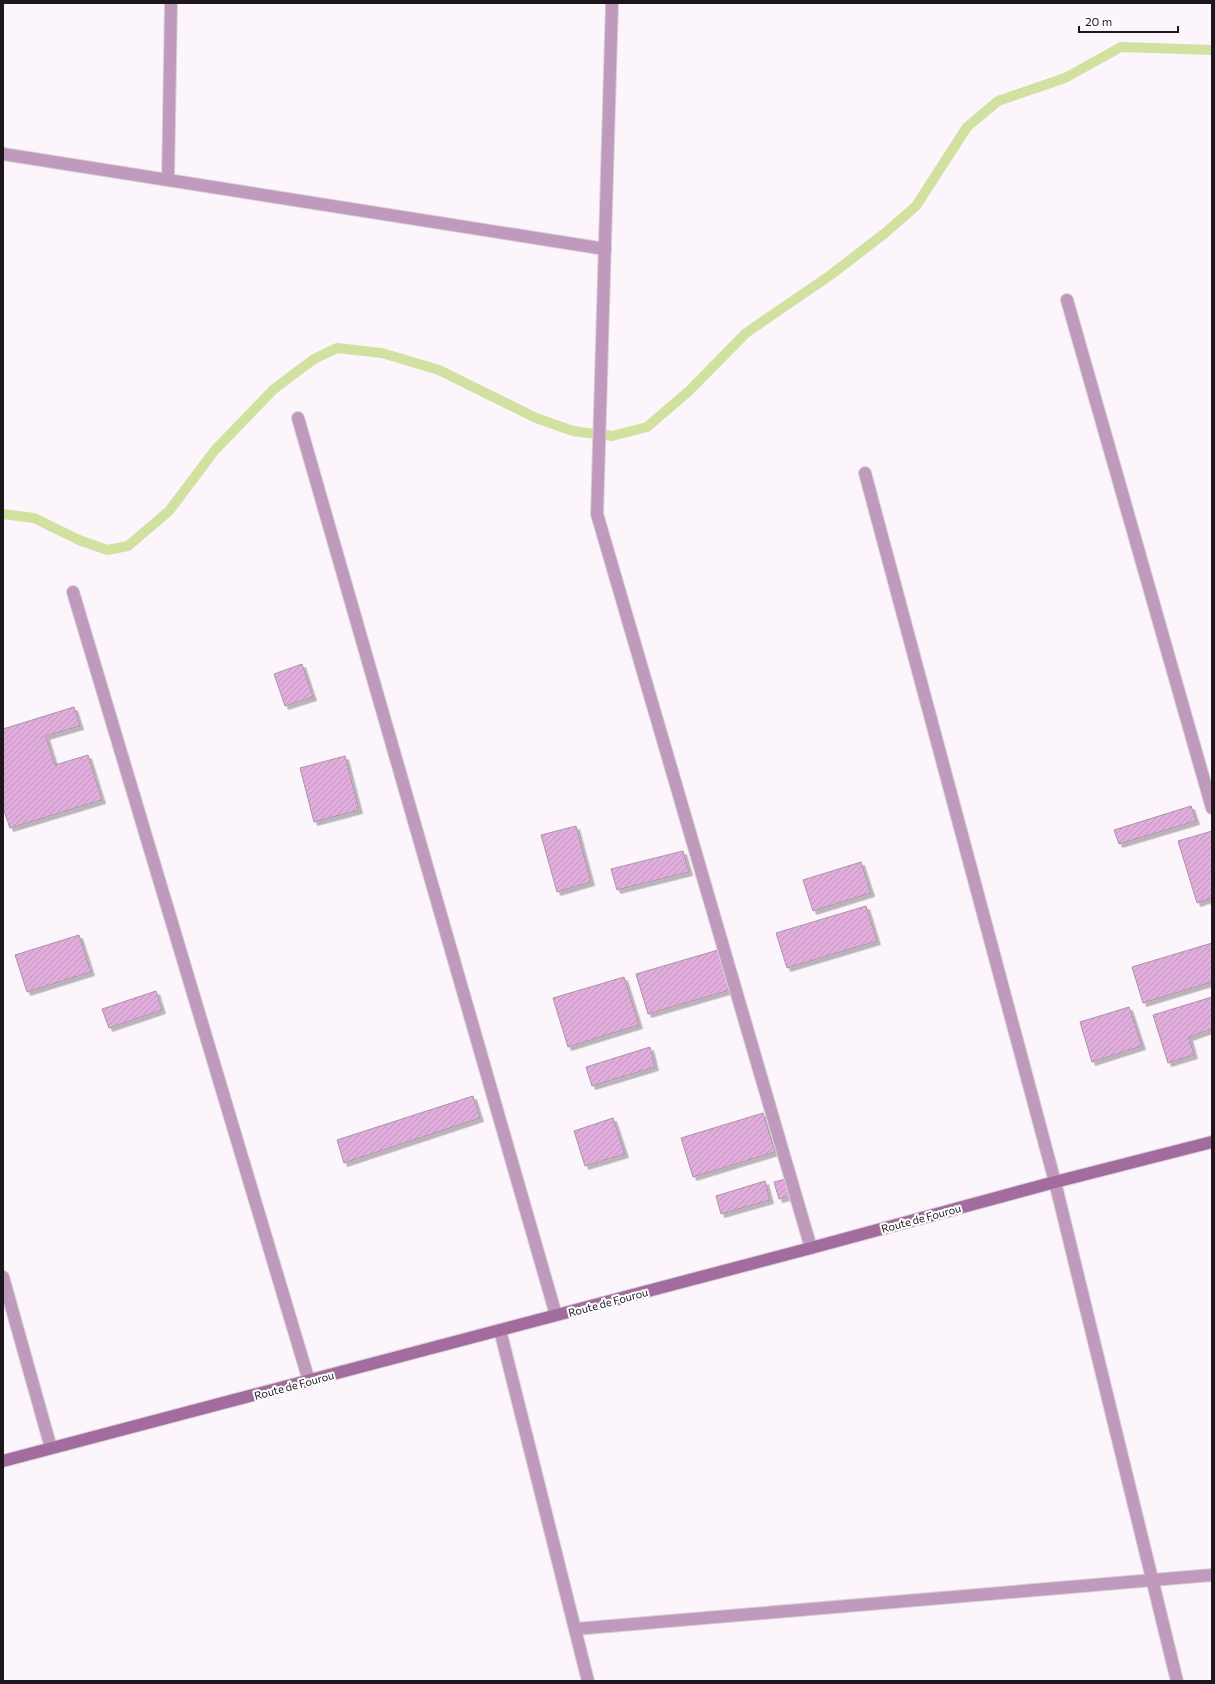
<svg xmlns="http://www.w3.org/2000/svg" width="1215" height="1684" font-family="Commissioner,sans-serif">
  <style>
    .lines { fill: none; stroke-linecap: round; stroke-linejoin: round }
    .stream { stroke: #d1e1a0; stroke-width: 10 }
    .building { fill: url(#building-hatch); stroke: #a895a6; filter: url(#shadow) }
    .lane-casing { stroke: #d9d1d8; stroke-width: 14 }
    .street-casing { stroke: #d9d1d8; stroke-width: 14 }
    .secondary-casing { stroke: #d9d1d8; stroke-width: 14 }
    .lane { stroke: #c09abd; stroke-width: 12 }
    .street { stroke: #c09abd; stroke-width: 12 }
    .secondary { stroke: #a36c9f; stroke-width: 12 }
    .labels { text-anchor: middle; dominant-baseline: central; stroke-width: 4; stroke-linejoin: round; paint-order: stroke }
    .street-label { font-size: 11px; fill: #1d161c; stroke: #fff }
  </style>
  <defs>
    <pattern id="building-hatch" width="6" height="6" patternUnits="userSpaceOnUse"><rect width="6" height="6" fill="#e0addc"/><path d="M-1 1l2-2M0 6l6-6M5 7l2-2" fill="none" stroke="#c094bc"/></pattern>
    <filter id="shadow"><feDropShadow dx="3.5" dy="3.5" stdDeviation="0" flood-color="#0004"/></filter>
  </defs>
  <rect width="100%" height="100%" fill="#fdf5fc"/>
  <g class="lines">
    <polyline class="stream" points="3,514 34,518 79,540 107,550 128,546 169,511 215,450 274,389 314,359 337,348 382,353 439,370 536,418 573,431 612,436 647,427 689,391 746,333 832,274 885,233 916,206 967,127 998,101 1065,78 1121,47 1212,50"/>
  </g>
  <g class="building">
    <polygon points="302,664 313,697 285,706 274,674"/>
    <polygon points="74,707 80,726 46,736 55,765 88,755 102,800 10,828 3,808 3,729"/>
    <polygon points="345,756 359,810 314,822 300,768"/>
    <polygon points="1191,806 1196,821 1119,844 1114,830"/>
    <polygon points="576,826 591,882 557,892 541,835"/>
    <polygon points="1212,831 1212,898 1197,903 1178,841"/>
    <polygon points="683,851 689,872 617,890 611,869"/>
    <polygon points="861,862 871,893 813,911 803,880"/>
    <polygon points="866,906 877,941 787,968 776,933"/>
    <polygon points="79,935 91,972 27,992 15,955"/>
    <polygon points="1212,943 1212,982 1143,1003 1132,967"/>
    <polygon points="718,950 730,990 648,1014 636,974"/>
    <polygon points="624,977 639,1025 568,1047 553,998"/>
    <polygon points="156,991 162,1010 109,1028 102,1009"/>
    <polygon points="1212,997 1212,1029 1189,1037 1194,1055 1168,1063 1153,1015"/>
    <polygon points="1129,1007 1142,1046 1092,1062 1080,1022"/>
    <polygon points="650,1047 655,1067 592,1086 586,1067"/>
    <polygon points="473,1096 480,1118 344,1163 337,1140"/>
    <polygon points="763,1113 775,1152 693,1177 681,1138"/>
    <polygon points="613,1118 625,1154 585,1166 574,1131"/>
    <polygon points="790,1178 794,1195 779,1199 774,1182"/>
    <polygon points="765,1181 770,1200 721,1214 716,1196"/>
  </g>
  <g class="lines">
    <defs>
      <polyline id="lane" points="575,1629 1212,1575"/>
      <g id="street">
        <polyline points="612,3 597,514 811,1248"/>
        <polyline points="3,154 605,249"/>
        <polyline points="168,180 171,3"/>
        <polyline points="1067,300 1212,808"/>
        <polyline points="298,418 556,1315"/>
        <polyline points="865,473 1055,1182 1177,1681"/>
        <polyline points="73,592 309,1381"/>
        <polyline points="3,1277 51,1448"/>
        <polyline points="500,1330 588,1681"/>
      </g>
      <polyline id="secondary" points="3,1461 811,1248 1055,1182 1212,1142"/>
    </defs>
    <use href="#lane" class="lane-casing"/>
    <use href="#street" class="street-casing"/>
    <use href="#secondary" class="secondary-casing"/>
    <use href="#lane" class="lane"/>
    <use href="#street" class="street"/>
    <use href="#secondary" class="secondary"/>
  </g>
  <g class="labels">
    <g class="street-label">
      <text transform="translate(921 1218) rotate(-15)">Route de Fourou</text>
      <text transform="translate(608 1302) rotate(-15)">Route de Fourou</text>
      <text transform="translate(294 1385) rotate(-15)">Route de Fourou</text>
    </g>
  </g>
  <rect width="1215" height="1684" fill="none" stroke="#1d161c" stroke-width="8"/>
  <path d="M1079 26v6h99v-6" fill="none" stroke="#1d161c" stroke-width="2"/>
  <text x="1085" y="26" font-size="12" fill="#1d161c" stroke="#ffffff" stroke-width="3" paint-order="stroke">20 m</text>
</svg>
